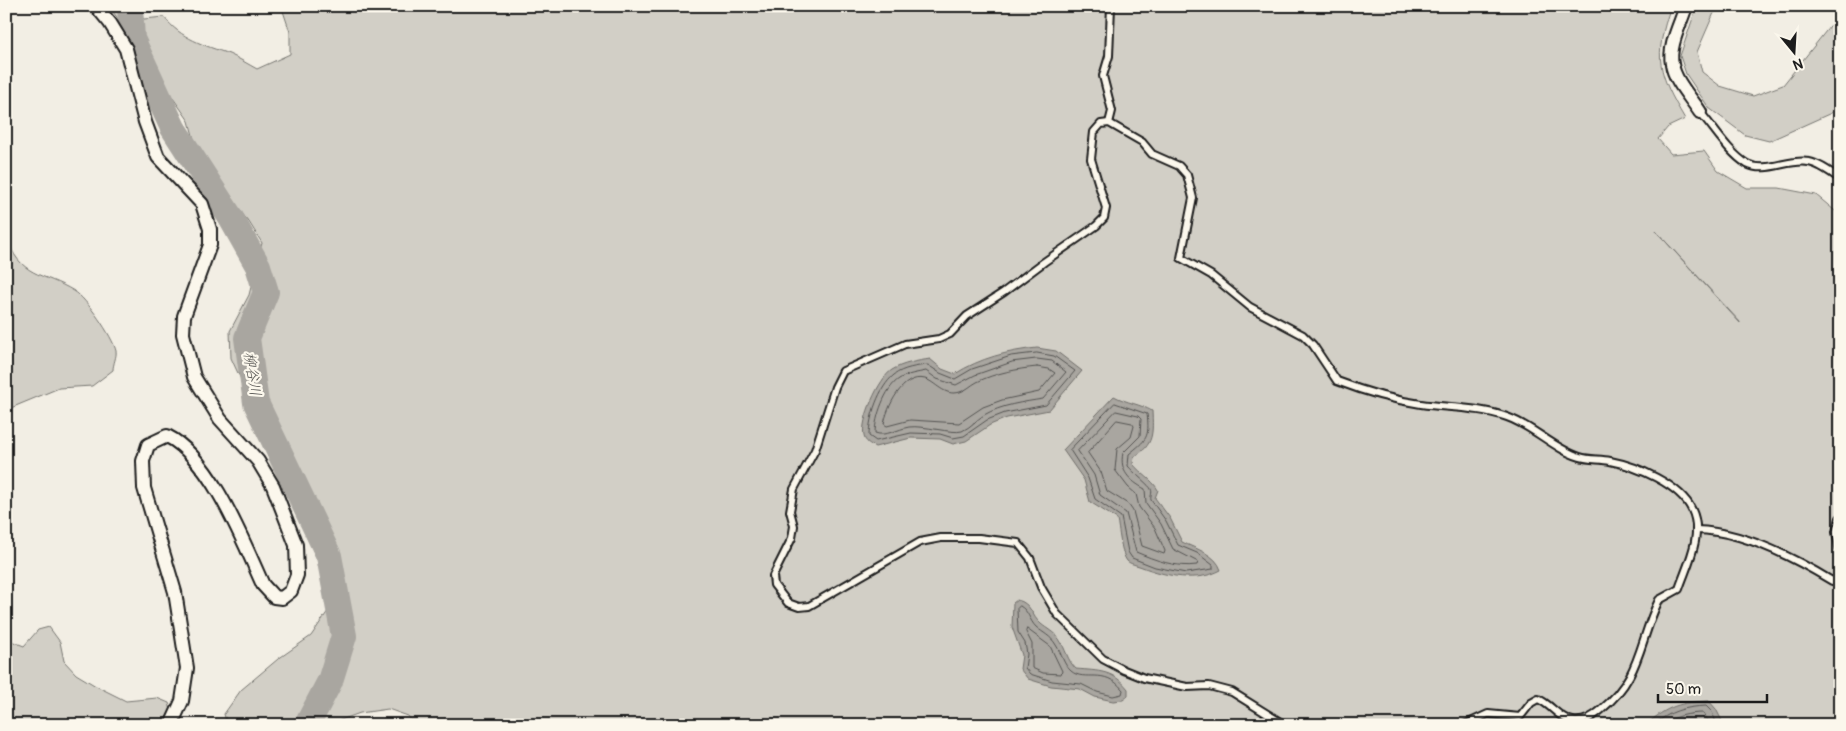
<svg xmlns="http://www.w3.org/2000/svg" width="1846" height="731" font-family="Pangolin,'Klee One',sans-serif">
  <style>
    .green { fill: #d2cfc6; stroke: #777671; fill-rule: evenodd }
    .water { fill: #a9a6a0; stroke: #716f6b }
    .lines { fill: none; stroke-linecap: round; stroke-linejoin: round }
    .shore { stroke: #545351; stroke-width: 1 }
    .river { stroke: #a9a6a0; stroke-width: 26 }
    .lane-casing { stroke: #1c1c1c; stroke-width: 10 }
    .street-casing { stroke: #1c1c1c; stroke-width: 16 }
    .lane { stroke: #fbf7ec; stroke-width: 6 }
    .street { stroke: #fbf7ec; stroke-width: 12 }
    .labels { text-anchor: middle; dominant-baseline: central; stroke-width: 4.5; stroke-linejoin: round; paint-order: stroke }
    .water-label { font-size: 15px; font-style: italic; fill: #545351; stroke: #fbf7ec }
  </style>
  <rect width="100%" height="100%" fill="#f2eee4"/>
  <filter id="ink" filterUnits="userSpaceOnUse"><feTurbulence type="fractalNoise" baseFrequency=".02" numOctaves="2"/><feDisplacementMap in="SourceGraphic" scale="10" xChannelSelector="R" yChannelSelector="G"/><feConvolveMatrix kernelMatrix="1 2 1 2 8 2 1 2 1" color-interpolation-filters="sRGB"/></filter>
  <g filter="url(#ink)">
    <g class="green">
      <path d="M109 6H130L144 19 164 17C181 39 204 45 229 54 238 58 248 64 257 69L290 54V32L283 11 269 6H1671C1653 58 1658 73 1685 119L1668 127 1658 139 1671 154 1704 151 1718 171 1747 188H1779L1816 195 1840 215V284L1833 297 1840 306V725H415L408 716 388 709 360 713 327 725H227L224 714 241 690 278 659 311 636 328 611 340 569 287 450 243 384 231 358 230 331 249 295 262 243 249 222 218 184 197 150 189 121ZM1655 230 1740 322V323Z"/>
      <polygon points="1697,6 1717,6 1697,52 1702,72 1720,86 1753,96 1783,85 1830,26 1840,19 1840,109 1769,141 1745,135 1709,108 1686,74 1680,56"/>
      <path d="M6 235C19 278 43 272 74 291 86 298 113 337 116 351 117 356 113 364 113 370L92 386 59 388 6 410Z"/>
      <polygon points="49,627 60,642 64,661 76,674 96,686 126,701 157,698 169,703 172,714 167,725 6,725 6,639 24,646 38,630"/>
    </g>
    <g class="water">
      <path d="M1037 348 1056 351 1082 371 1049 410 1007 418 990 425 966 441 953 444 940 439 911 438 875 447C870 444 865 442 864 436 860 421 879 378 892 370 903 363 918 361 930 359L942 369 955 374C980 358 1008 351 1037 348Z"/>
      <path d="M1114 396C1127 403 1140 404 1152 411 1153 433 1154 445 1134 457L1133 464C1141 474 1152 479 1158 490L1155 498 1170 518 1182 542C1196 549 1216 554 1221 570 1197 583 1166 576 1142 567 1137 565 1130 564 1127 561 1121 554 1119 529 1117 519L1090 502 1084 480 1063 450Z"/>
      <path d="M1017 600C1032 603 1031 616 1041 624 1047 629 1054 632 1059 639 1066 649 1067 660 1076 669 1099 671 1113 670 1128 689V696L1123 700 1113 701 1095 697 1080 689 1051 686 1028 679 1020 669 1022 655 1012 627 1013 603Z"/>
      <path d="M1709 701 1716 709 1724 725H1646C1667 706 1681 702 1709 701Z"/>
    </g>
    <g class="lines">
      <g class="shore">
        <path d="M1037 353 1054 356 1075 371 1046 405 1005 413 987 420 964 436 953 438 940 434 911 433 876 441 869 436C869 417 879 387 894 375 903 368 917 366 928 365L940 373 955 379 972 369 1011 356Z"/>
        <path d="M1037 359 1052 361 1066 372 1043 399C1024 402 1001 405 984 415 976 420 971 427 962 431 952 434 923 425 909 427 898 429 885 437 875 433 875 418 885 388 899 379 907 374 917 373 926 371L937 379 956 385 975 375 1012 362Z"/>
        <path d="M1037 367 1049 369 1055 373 1039 392 1002 400 983 407 959 423 910 420 887 426 884 424C887 408 902 373 925 379 936 382 944 397 960 392 967 390 971 385 977 382 995 373 1017 369 1037 367Z"/>
        <path d="M1115 403 1147 414C1150 438 1146 440 1129 454L1128 466C1133 472 1151 487 1151 489 1153 493 1150 496 1151 500L1166 521 1178 545 1197 553 1213 565V569L1186 573 1155 567 1132 558 1128 552 1121 517 1095 499 1088 478 1070 450Z"/>
        <path d="M1116 411 1138 416 1141 419 1140 436 1123 453C1119 471 1130 481 1145 489L1146 503 1161 524 1173 549 1198 562 1197 565C1176 568 1155 560 1136 552L1126 513 1100 495 1094 475 1078 451Z"/>
        <polygon points="1117,420 1132,423 1134,426 1131,437 1117,449 1115,470 1128,487 1136,494 1139,507 1155,528 1165,551 1164,554 1142,546 1133,511 1128,504 1107,491 1101,472 1088,453"/>
        <path d="M1020 606C1029 611 1029 620 1036 627 1043 633 1051 636 1056 645 1062 654 1063 664 1071 671 1085 683 1104 666 1123 690L1122 694 1113 696 1097 692 1081 684 1052 681 1030 674 1025 668 1027 654 1025 643 1018 632 1017 609Z"/>
        <polygon points="1027,629 1050,646 1062,671 1061,674 1043,673 1032,668 1032,644 1026,632"/>
        <path d="M1654 725C1669 711 1685 707 1706 706L1712 712 1717 725"/>
        <path d="M1663 725C1673 716 1690 713 1703 713L1710 725"/>
      </g>
      <polyline class="river" points="130,6 132,39 173,128 231,218 258,266 266,292 247,338 256,403 329,556 344,636 330,681 307,725"/>
      <defs>
        <g id="lane">
          <path d="M1700 112C1714 128 1729 153 1747 164 1766 174 1789 158 1809 162 1819 164 1832 173 1840 179"/>
          <polyline points="1109,123 1112,111 1103,76 1109,56 1111,6"/>
          <polyline points="1840,518 1836,532 1840,552"/>
          <path d="M1696 530C1742 531 1793 557 1832 581L1840 577"/>
          <path d="M1285 725 1232 692 1209 686 1187 687 1144 678 1124 670 1103 659 1057 614 1041 587 1030 558 1018 543 979 538H941L920 542 809 606 799 607 788 603 774 585 773 576 792 538 794 526 790 511 794 489 815 450 835 387 843 371 905 344 939 339 950 334 967 316 1004 292 1044 262 1096 226 1104 218 1106 208 1091 159 1094 132 1101 124 1109 123 1142 142 1152 154 1179 166 1187 175 1193 198 1181 258 1211 275 1250 307 1303 335 1313 345 1337 381C1363 391 1393 400 1421 404 1450 408 1479 407 1507 417 1533 426 1554 449 1580 457 1589 460 1600 459 1610 461 1636 466 1680 484 1692 510 1704 535 1687 565 1679 589L1659 600C1638 643 1642 676 1601 710 1593 717 1584 723 1573 721 1559 719 1551 704 1538 699L1531 703 1520 717 1488 714 1464 725"/>
        </g>
        <g id="street">
          <path d="M96 6 110 23 126 49 145 122 158 157 202 204 210 229V245L184 316 183 334 194 377 220 419 258 461 273 486 296 545 297 575 291 591 282 598 274 597 263 585C243 541 211 458 167 436L148 445 143 461 144 488 175 592 187 668 182 701 171 725"/>
          <path d="M1686 6C1681 23 1668 46 1672 64 1674 80 1691 98 1700 112"/>
        </g>
      </defs>
      <use href="#lane" class="lane-casing"/>
      <use href="#street" class="street-casing"/>
      <use href="#lane" class="lane"/>
      <use href="#street" class="street"/>
    </g>
  </g>
  <g class="labels">
    <g class="water-label">
      <text transform="translate(252 374) rotate(81)">柳谷川</text>
    </g>
  </g>
  <rect width="1846" height="731" fill="none" stroke="#fbf7ec" stroke-width="25"/>
  <rect x="12" y="12" width="1821" height="706" fill="none" stroke="#1c1c1c" stroke-width="2" filter="url(#ink)"/>
  <g transform="translate(1794 52) rotate(162)" stroke="#fbf7ec" stroke-width="4" paint-order="stroke">
  <path d="M0-4L9 19L0 12L-9 19Z" fill="#1c1c1c"/>
  <text y="-8" font-size="14" font-weight="bold" text-anchor="middle" fill="#1c1c1c">N</text>
  </g>
  <path d="M1658 694v8h109v-8" fill="none" stroke="#1c1c1c" stroke-width="2.5"/>
  <text x="1666" y="694" font-size="15" fill="#1c1c1c" stroke="#fbf7ec" stroke-width="4" paint-order="stroke">50 m</text>
</svg>
